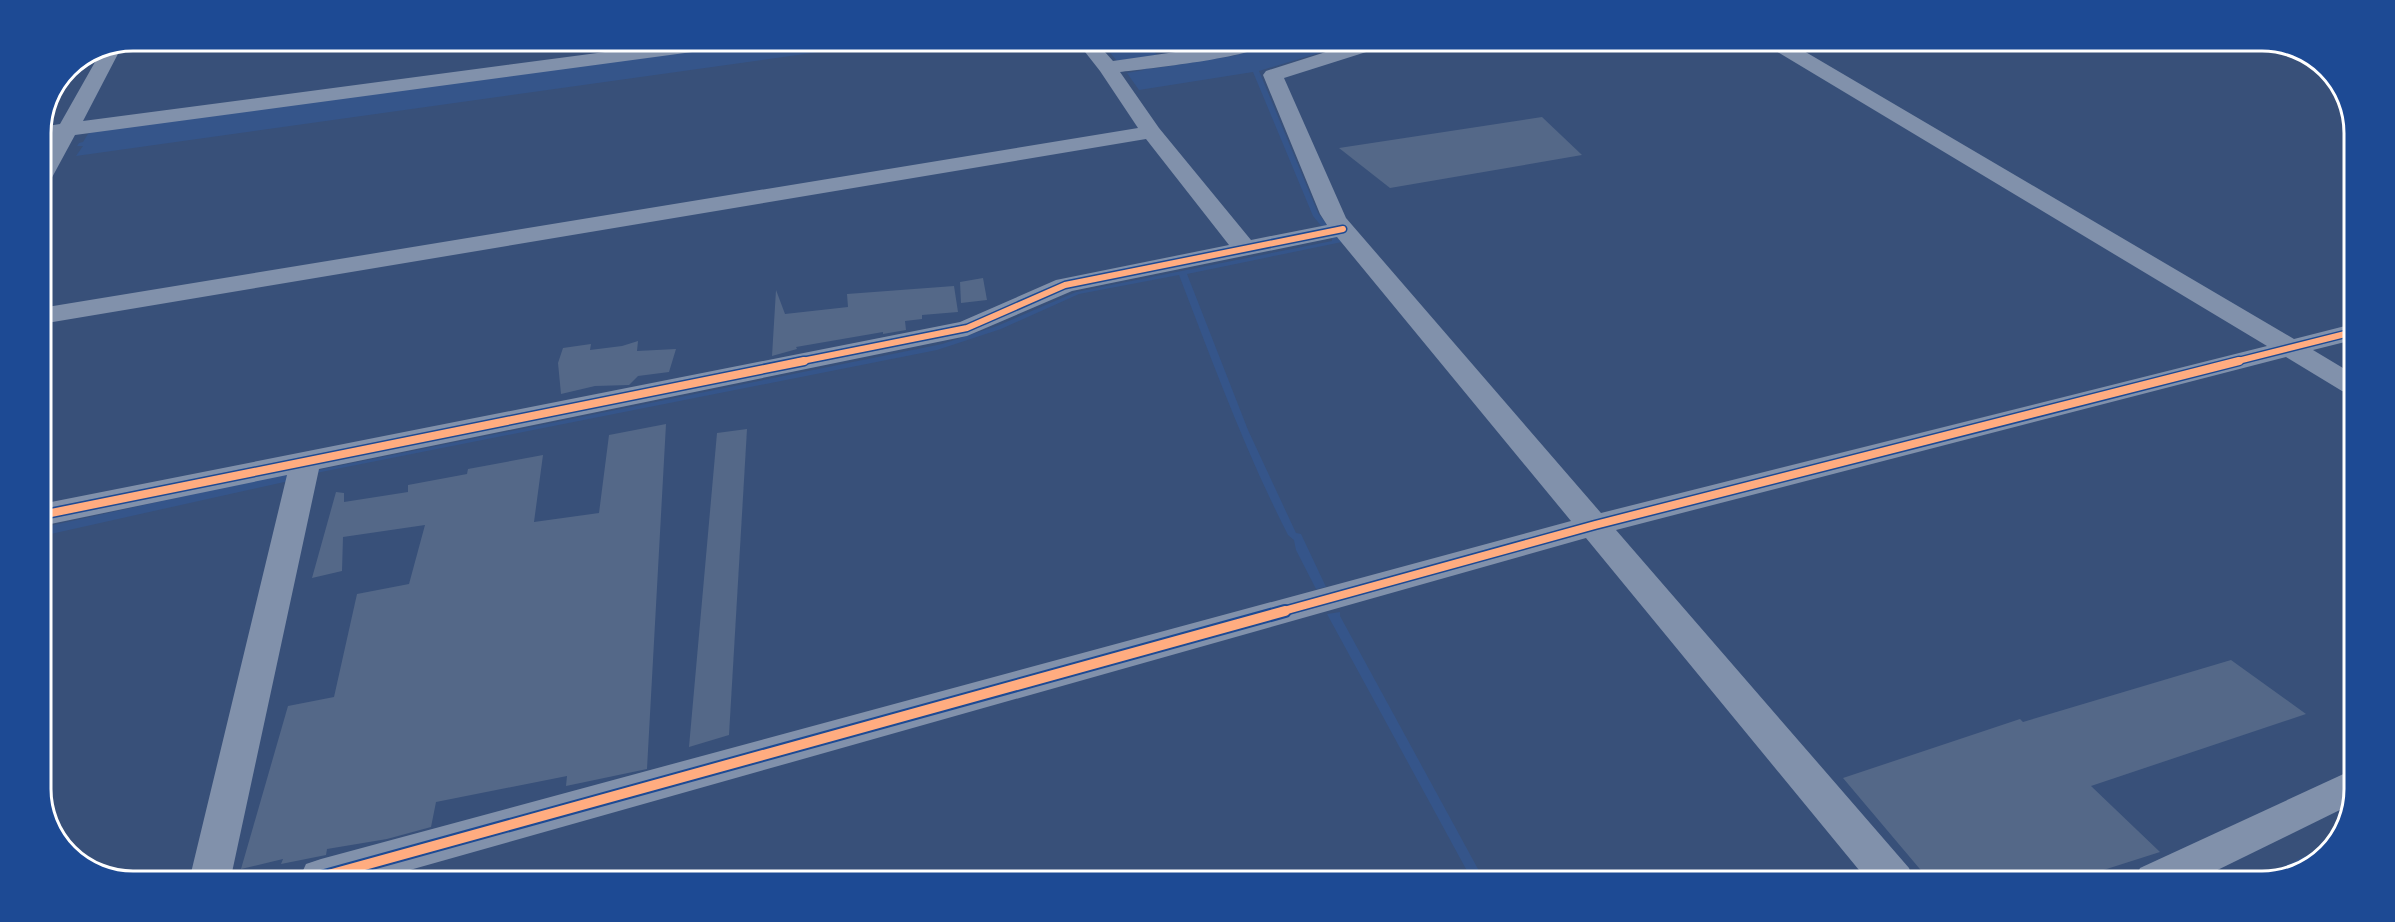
<svg xmlns="http://www.w3.org/2000/svg" width="2395" height="922" font-family="Signika,sans-serif">
  <style>
    .water { fill: #35558a }
    .lines { fill: none; stroke-linecap: round; stroke-linejoin: round }
    .stream { stroke: #35558a; stroke-width: 8 }
    .building { fill: #546888 }
    .street { fill: #8191ab; fill-rule: evenodd }
    .cycleway-far2-casing { stroke: #1d4a94; stroke-width: 9 }
    .cycleway-far1-casing { stroke: #1d4a94; stroke-width: 11 }
    .cycleway-casing { stroke: #1d4a94; stroke-width: 14 }
    .cycleway-far2 { stroke: #ffac80; stroke-width: 6 }
    .cycleway-far1 { stroke: #ffac80; stroke-width: 8 }
    .cycleway { stroke: #ffac80; stroke-width: 10 }
    .rim { fill: none; stroke: #fff; stroke-width: 3 }
  </style>
  <rect width="100%" height="100%" fill="#385079"/>
  <g class="water">
    <polygon points="759,42 890,42 76,156 83,146 77,146 79,143 83,142 88,134 94,131"/>
    <polygon points="1102,43 1147,43 1157,55 1117,61"/>
    <polygon points="1276,43 1352,43 1259,71 1318,213 1329,227 1323,228 1313,216 1253,72 1139,90 1127,73 1144,70 1143,68 1148,67 1150,69 1233,56"/>
    <path d="M1338 237 1342 242 1187 274 1248 430 1296 533 1301 534 1326 587 1316 589 1296 550 1294 540 1288 535C1245 451 1213 363 1179 275L1079 294 1001 329 937 350 316 473 318 470 942 344 997 326 1076 292 1332 241V238Z"/>
    <polygon points="1340,612 1340,616 1484,880 1472,880 1327,614"/>
    <polygon points="2330,844 2314,866 2262,881 2253,881"/>
  </g>
  <g class="lines">
    <polyline class="stream" points="41,532 288,477"/>
  </g>
  <g class="building">
    <polygon points="1542,117 1582,155 1390,188 1339,148"/>
    <polygon points="983,278 987,300 961,303 960,282"/>
    <polygon points="954,286 958,312 922,315 922,319 905,321 906,330 883,334 883,332 796,347 797,349 772,356 776,290 785,314 848,307 847,294"/>
    <polygon points="638,341 637,351 676,349 669,372 638,376 629,385 595,386 561,394 558,363 563,348 591,344 590,350 622,346"/>
    <polygon points="666,424 647,769 566,786 567,776 436,802 431,827 387,839 327,849 326,855 281,864 283,859 241,869 288,706 334,697 357,594 409,584 425,525 343,537 342,571 312,578 336,492 344,493 344,502 408,492 408,485 467,474 468,469 543,455 534,522 599,513 609,435"/>
    <polygon points="747,429 729,735 689,747 717,433"/>
    <polygon points="2231,660 2306,714 2091,786 2160,852 2069,881 1930,881 1843,778 2020,719 2023,722"/>
  </g>
  <g class="lines">
    <g class="street">
      <polygon points="681,42 731,42 729,46 722,48 75,135 49,183 41,185 41,159 52,138 41,139 41,127 60,124 99,55 118,47 120,50 83,121"/>
      <path d="M1078 43H1097L1113 61 1238 43H1267C1258 57 1144 69 1120 72L1159 128 1251 240 1327 225 1320 214 1263 75 1266 71 1354 43H1384L1382 47 1284 78 1346 218 1601 513 2267 346 1771 48 1769 44H1792L2294 339 2353 324V340L2313 350 2353 374 2352 393 2342 391 2286 357 1616 530 1909 868 1914 881H1868L1586 538 385 877H300L306 864 321 859 1571 521 1337 237 1072 291 967 336 319 469 231 877H190L287 475 41 526V504L960 322 1056 280 1229 245 1146 139 41 324V308L1138 128 1100 71Z"/>
      <polygon points="2350,771 2350,805 2195,881 2134,881 2140,868"/>
    </g>
    <defs>
      <g id="cycleway-far2">
        <polyline points="797,362 967,328 1065,285 1343,229"/>
        <polyline points="2234,362 2353,332"/>
      </g>
      <g id="cycleway-far1">
        <polyline points="41,515 804,361"/>
        <polyline points="1280,612 1595,525 2239,361"/>
      </g>
      <polyline id="cycleway" points="321,877 1285,611"/>
    </defs>
    <use href="#cycleway-far2" class="cycleway-far2-casing"/>
    <use href="#cycleway-far1" class="cycleway-far1-casing"/>
    <use href="#cycleway" class="cycleway-casing"/>
    <use href="#cycleway-far2" class="cycleway-far2"/>
    <use href="#cycleway-far1" class="cycleway-far1"/>
    <use href="#cycleway" class="cycleway"/>
  </g>
  <path d="M0 0H2395V922H0ZM133 51H2262A82 82 0 0 1 2344 133V789A82 82 0 0 1 2262 871H133A82 82 0 0 1 51 789V133A82 82 0 0 1 133 51Z" fill="#1d4a94" fill-rule="evenodd"/>
  <path class="rim" d="M133 51H2262A82 82 0 0 1 2344 133V789A82 82 0 0 1 2262 871H133A82 82 0 0 1 51 789V133A82 82 0 0 1 133 51Z"/>
</svg>
